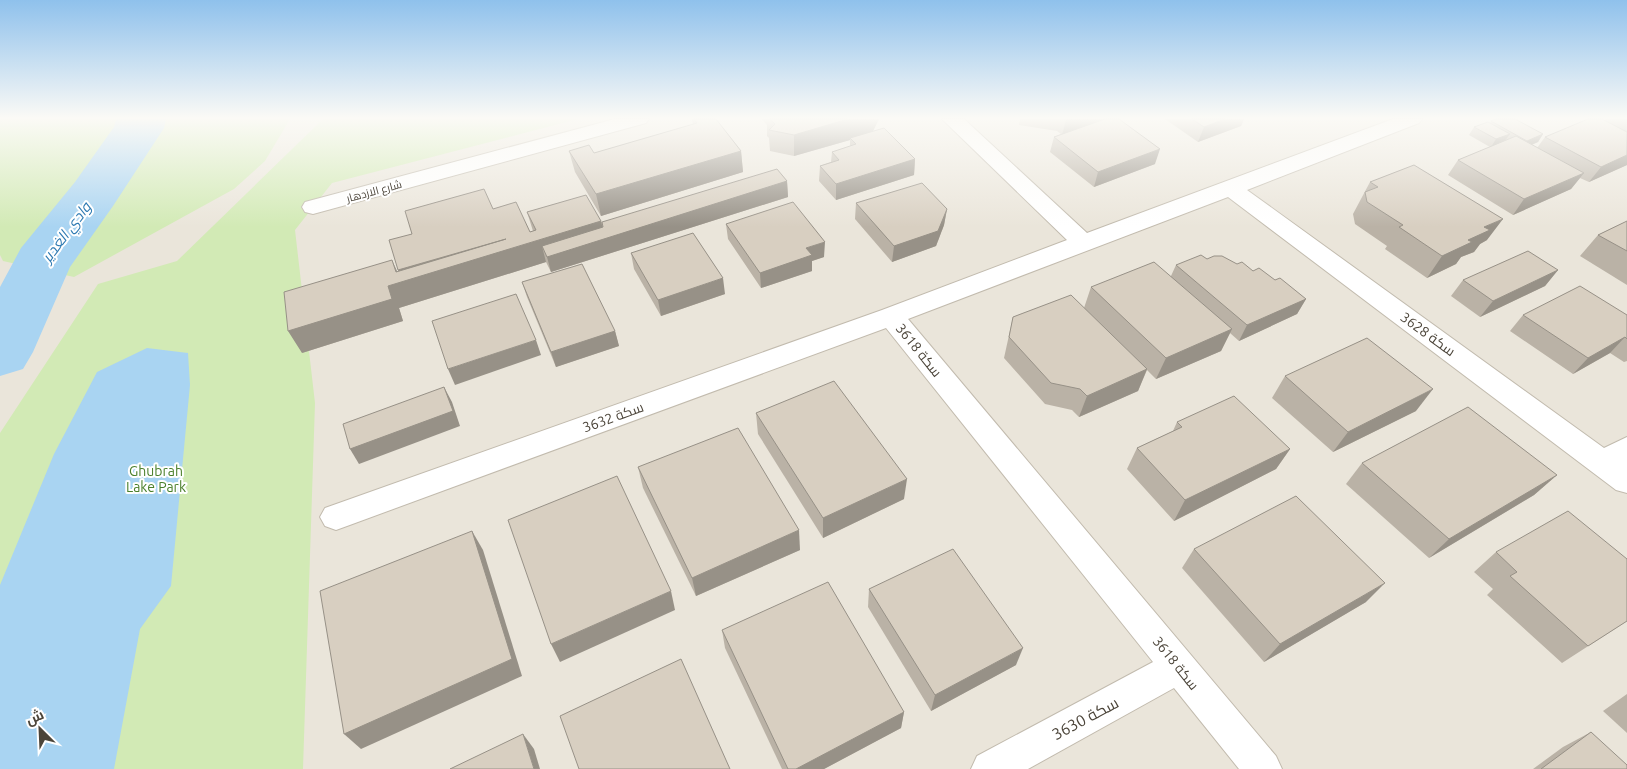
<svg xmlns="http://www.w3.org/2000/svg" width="1627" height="769" font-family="Ubuntu,Cairo,sans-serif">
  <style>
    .residential { fill: #eae5da }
    .green { fill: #d2eab5 }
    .water { fill: #a9d4f2 }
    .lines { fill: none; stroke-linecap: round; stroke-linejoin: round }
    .river { fill: #a9d4f2; fill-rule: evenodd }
    .street-casing { stroke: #c2bbae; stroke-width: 2 }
    .street { fill: #fff; fill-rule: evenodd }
    .wall { fill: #bab2a6 }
    .shaded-wall { fill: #979187 }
    .building { fill: #d8cfc1; stroke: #979187 }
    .labels { text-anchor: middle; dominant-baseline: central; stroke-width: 4; stroke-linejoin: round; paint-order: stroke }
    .far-street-label { font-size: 11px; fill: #4b4439; stroke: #fff }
    .street-label { font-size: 14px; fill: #4b4439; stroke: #fff }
    .park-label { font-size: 14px; fill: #4a7f2a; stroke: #fff }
    .water-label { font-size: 15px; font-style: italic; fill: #2e7ab2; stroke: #fff }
    .near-street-label { font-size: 16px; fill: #4b4439; stroke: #fff }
  </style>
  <rect width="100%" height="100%" fill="#f6f3ec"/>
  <rect class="residential" x="0" y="119" width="1627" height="650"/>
  <g class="green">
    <polygon points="0,119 290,119 265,161 234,189 74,277 3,261 0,255"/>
    <polygon points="323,119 578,119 332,183 295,230 315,403 303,769 0,769 0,433 98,284 177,261"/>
  </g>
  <polygon class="water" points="147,348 188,353 190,385 171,586 140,629 114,769 0,769 0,585 54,454 97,372"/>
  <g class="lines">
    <polygon class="river" points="116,119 166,119 164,128 113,206 70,267 33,352 23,369 0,376 0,287 21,248 75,182 114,127"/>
    <defs>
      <g id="street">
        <polygon points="615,119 649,119 646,123 313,214 305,212 302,207 305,202"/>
        <polygon points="942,119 964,119 1087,233 1393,119 1422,119 1419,123 1247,190 1604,448 1627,437 1627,493 1616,490 1228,197 908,319 1276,756 1282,769 1239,769 1174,688 1028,769 971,769 977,756 1153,662 886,328 347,526 336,530 325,526 320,517 325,508 882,310 1067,240"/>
      </g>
    </defs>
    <use href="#street" class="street-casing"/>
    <use href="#street" class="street"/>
  </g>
  <g class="wall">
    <polygon points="692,119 716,119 741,151 743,172 601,216 575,172 569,151 594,153 693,125"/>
    <polygon points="762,119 879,119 873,131 915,159 914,175 836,200 819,181 820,166 831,162 832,152 850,146 850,140 794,156 770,151 769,138 767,136 767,125"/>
    <polygon points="1020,119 1119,119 1155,164 1094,187 1050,152 1054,137 1061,134 1057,131 1019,125"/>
    <polygon points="1165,119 1244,119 1241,126 1198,142"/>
    <polygon points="1606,119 1627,119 1627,165 1589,182 1580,178 1571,189 1513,215 1448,175 1458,160 1490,147 1469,135 1474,127 1490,123 1491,121 1543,134 1538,142 1532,145 1537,148 1545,137 1605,121"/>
    <polygon points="787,181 788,197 551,272 546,262 399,308 403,321 302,353 398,271 412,234 493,209 530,232 533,231 527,212 601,221 602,222"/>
    <polygon points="1370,182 1487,240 1480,244 1474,252 1461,257 1456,264 1427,278 1385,249 1387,246 1355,224 1353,214"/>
    <polygon points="856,203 947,209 944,225 936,246 892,262 855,219"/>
    <polygon points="1627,221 1627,285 1580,256 1598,235"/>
    <polygon points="726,224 824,257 812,261 812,271 761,288 728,239"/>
    <polygon points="631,253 725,294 661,316 634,269"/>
    <polygon points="1237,264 1275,280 1306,299 1297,314 1239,341 1230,333 1221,351 1156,379 1147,370 1138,391 1079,417 1072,410 1045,404 1004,358 1013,317 1084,308 1091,287 1171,276 1176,265"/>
    <polygon points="1558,270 1545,286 1480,317 1451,296 1463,280"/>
    <polygon points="522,282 615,331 619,346 556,367 527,297"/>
    <polygon points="1523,315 1627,315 1627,361 1624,362 1610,353 1573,374 1510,331"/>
    <polygon points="1285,376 1416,411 1333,452 1272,398"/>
    <polygon points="756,413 904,499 823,538 758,434"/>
    <polygon points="1177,422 1290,449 1276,469 1174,521 1127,469 1137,448 1173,431"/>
    <polygon points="1362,463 1557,475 1534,495 1429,558 1346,484"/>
    <polygon points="638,467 800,550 696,596 643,488"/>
    <polygon points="1194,549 1366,602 1264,662 1182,568"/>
    <polygon points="1496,552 1627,621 1562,663 1487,595 1493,589 1474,572"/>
    <polygon points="869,589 1016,665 931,711 868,607"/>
    <polygon points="722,630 904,712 901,728 824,769 782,769 725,648"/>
    <polygon points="1627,694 1627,733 1603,711"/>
    <polygon points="1591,732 1627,769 1533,769 1563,747"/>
  </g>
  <g class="shaded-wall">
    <polygon points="848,119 879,119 872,133 850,138 850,140 794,156 794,135"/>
    <polygon points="1067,119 1108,119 1062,135 1066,120"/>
    <polygon points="1225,119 1244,119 1241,126 1198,142 1204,127"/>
    <polygon points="1510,134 1504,142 1491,147 1496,139"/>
    <polygon points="1543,134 1538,142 1521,149 1527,141"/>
    <polygon points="1160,149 1155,164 1094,187 1098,172"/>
    <polygon points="741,151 743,172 601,216 596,194"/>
    <polygon points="1627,155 1627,165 1589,182 1601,167"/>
    <polygon points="915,159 914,175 836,200 836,184"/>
    <polygon points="1584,173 1571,189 1513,215 1524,199"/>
    <polygon points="787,181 788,197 551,272 547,257 542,246 546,262 399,308 403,321 302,353 288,331 388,286 396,272 392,260 402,282 403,281 398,270 506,239 601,221 605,238"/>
    <polygon points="947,209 944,225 936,246 892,262 894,246"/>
    <polygon points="1503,219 1487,240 1480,244 1474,252 1461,257 1456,264 1427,278 1442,256 1468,240 1484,227"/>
    <polygon points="825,242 824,257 812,261 812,271 761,288 760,273 806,248"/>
    <polygon points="1558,270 1545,286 1480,317 1493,301"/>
    <polygon points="723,278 725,294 661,316 658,300"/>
    <polygon points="1306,299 1297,314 1239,341 1247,325"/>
    <polygon points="1232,329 1221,351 1156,379 1166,358"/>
    <polygon points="615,331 619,346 556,367 551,352"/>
    <polygon points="1625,337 1610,353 1573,374 1588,358"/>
    <polygon points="536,340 541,355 455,385 448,369"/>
    <polygon points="1147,369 1138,391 1079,417 1087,396"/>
    <polygon points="444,387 452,402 460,426 359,464 350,449"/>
    <polygon points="1433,389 1416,411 1333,452 1348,432"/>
    <polygon points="1290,449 1276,469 1174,521 1185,500"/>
    <polygon points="1557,475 1534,495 1429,558 1449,539"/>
    <polygon points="907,479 904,499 823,538 823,518"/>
    <polygon points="799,530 800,550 696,596 692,578"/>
    <polygon points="472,531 483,550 522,676 361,749 344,734"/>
    <polygon points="1385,583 1366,602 1264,662 1280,644"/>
    <polygon points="671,591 675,610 560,662 551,644"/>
    <polygon points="1023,648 1016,665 931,711 935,695"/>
    <polygon points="904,712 901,728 824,769 796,769"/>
    <polygon points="523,734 534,749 540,769 534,769"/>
  </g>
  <g class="building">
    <polygon points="694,119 716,119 741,151 596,194 569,151 589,145 594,153 697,123"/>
    <polygon points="770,119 848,119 794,135 769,130 775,124"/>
    <polygon points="1105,119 1119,119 1160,149 1098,172 1054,137"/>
    <polygon points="1192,119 1225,119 1204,127"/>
    <polygon points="1495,119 1515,119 1543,134 1527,141 1491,121"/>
    <polygon points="1588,119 1602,119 1627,132 1627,155 1601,167 1545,137"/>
    <polygon points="1488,122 1510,134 1496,139 1474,127"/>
    <polygon points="884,128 915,159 836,184 820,166 839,160 832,152 856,144 850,138"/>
    <polygon points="1516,136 1584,173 1524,199 1458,160"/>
    <polygon points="1414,165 1503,219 1484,227 1490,230 1468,240 1472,242 1442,256 1399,227 1403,225 1367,202 1365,192 1378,187 1370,182"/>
    <polygon points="777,169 787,181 547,257 542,246 603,227 602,222"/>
    <polygon points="922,183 947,209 938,231 894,246 856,203"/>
    <polygon points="484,189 493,209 516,202 530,232 536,230 527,212 586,195 601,221 388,286 392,299 288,331 284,292 392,260 396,272 506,239 398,270 389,240 412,234 405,211"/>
    <polygon points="793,202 825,242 806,248 812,255 760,273 726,224"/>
    <polygon points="1627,221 1627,251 1598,235"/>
    <polygon points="693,233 723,278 658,300 631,253"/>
    <polygon points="1528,251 1558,270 1493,301 1463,280"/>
    <polygon points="1201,255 1207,259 1214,256 1222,256 1237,264 1242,262 1253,271 1259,268 1275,280 1280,278 1306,299 1247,325 1176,265"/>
    <polygon points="1154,262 1232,329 1166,358 1091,287"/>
    <polygon points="582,264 615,331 551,352 522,282"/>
    <polygon points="1580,286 1627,315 1627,339 1625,337 1588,358 1523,315"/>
    <polygon points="516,294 536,340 448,369 432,321"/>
    <polygon points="1071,295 1147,369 1087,396 1080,389 1051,383 1009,337 1013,317"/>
    <polygon points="1367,338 1433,389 1348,432 1285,376"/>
    <polygon points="834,381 907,479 823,518 756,413"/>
    <polygon points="444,387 453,411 350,449 343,424"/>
    <polygon points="1234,396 1290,449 1185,500 1137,448 1182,427 1177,422"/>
    <polygon points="1468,407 1557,475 1449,539 1362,463"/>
    <polygon points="738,428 799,530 692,578 638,467"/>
    <polygon points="617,476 671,591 551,644 508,520"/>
    <polygon points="1296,496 1385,583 1280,644 1194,549"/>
    <polygon points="1568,511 1627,559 1627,621 1588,646 1510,576 1517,572 1496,552"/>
    <polygon points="472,531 512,659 344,734 320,591"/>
    <polygon points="953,549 1023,648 935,695 869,589"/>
    <polygon points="828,582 904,712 796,769 788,769 722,630"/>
    <polygon points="681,659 730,769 579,769 560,716"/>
    <polygon points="1591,732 1627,765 1627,769 1541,769"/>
    <polygon points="523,734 534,769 450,769"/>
  </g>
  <linearGradient id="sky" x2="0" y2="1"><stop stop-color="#8fc1ec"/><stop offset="0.52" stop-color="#fbfaf6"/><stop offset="1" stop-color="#fbfaf6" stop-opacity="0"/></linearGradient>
  <rect width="1627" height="227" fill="url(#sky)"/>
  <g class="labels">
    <g class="far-street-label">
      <text transform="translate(374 191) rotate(-15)">شارع الازدهار</text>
    </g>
    <g class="street-label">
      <text transform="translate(1428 334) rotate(36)">سكة 3628</text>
      <text transform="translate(919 350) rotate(51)">سكة 3618</text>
      <text transform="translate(613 417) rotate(-20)">سكة 3632</text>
      <text transform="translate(1176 663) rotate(51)">سكة 3618</text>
    </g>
    <g class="park-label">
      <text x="156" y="471">Ghubrah<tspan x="156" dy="16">Lake Park</tspan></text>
    </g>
    <g class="water-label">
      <text transform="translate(66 232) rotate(-53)">وادي الغدير</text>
    </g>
    <g class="near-street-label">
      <text transform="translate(1085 718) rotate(-28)">سكة 3630</text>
    </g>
  </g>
  <g transform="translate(40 729) rotate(336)" stroke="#ffffff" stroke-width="4" paint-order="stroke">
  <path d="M0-4L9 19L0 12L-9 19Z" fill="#4b4439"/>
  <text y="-8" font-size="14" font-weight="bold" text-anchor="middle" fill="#4b4439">ش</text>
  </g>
</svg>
